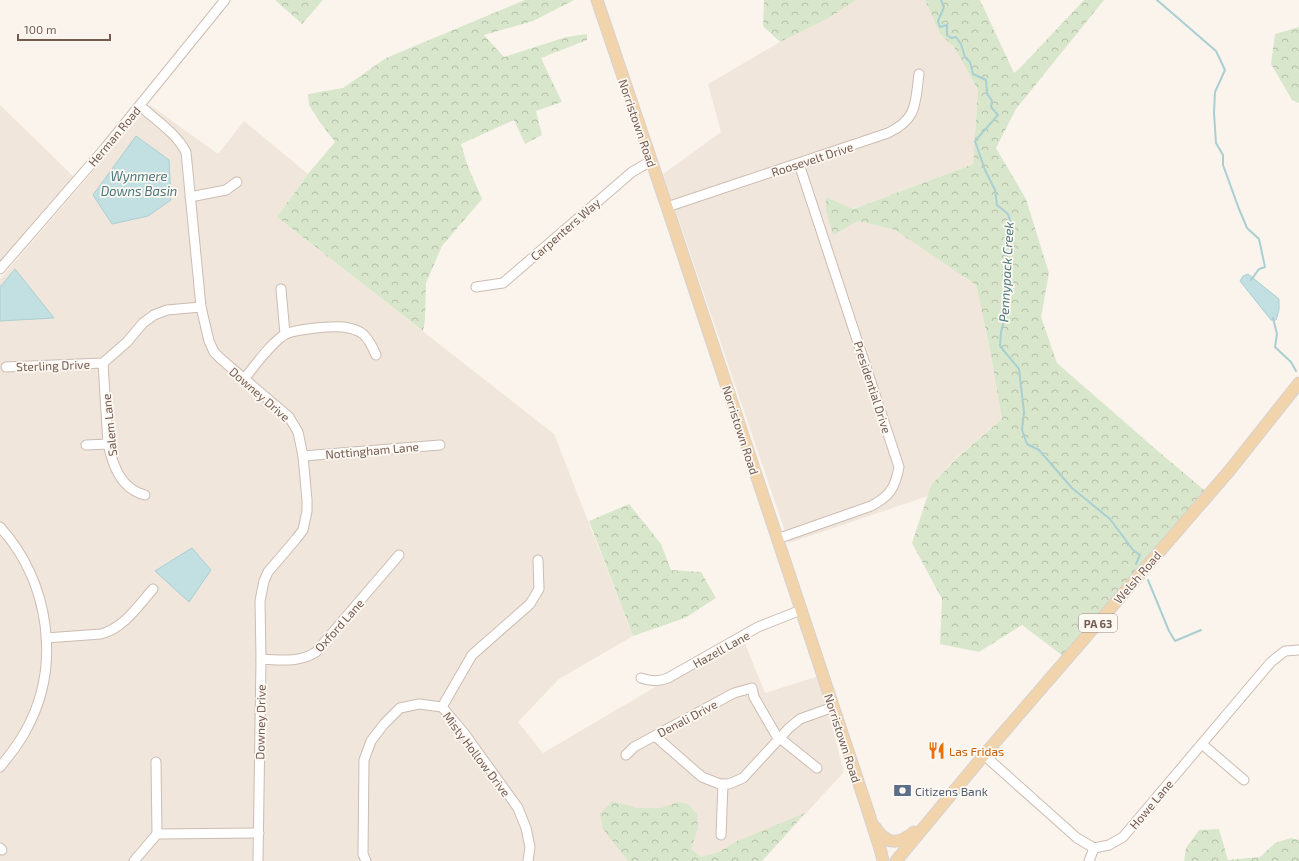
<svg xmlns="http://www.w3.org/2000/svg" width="1299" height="861" font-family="'Exo 2',sans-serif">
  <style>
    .residential { fill: #f1e6db }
    .forest { fill: url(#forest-crowns) }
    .water { fill: #c2dfe2; stroke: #a9cfd3 }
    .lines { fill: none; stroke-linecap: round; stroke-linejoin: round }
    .stream { stroke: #a9cfd3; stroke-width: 2 }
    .minor-casing { stroke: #ccbcb2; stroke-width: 11 }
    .major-casing { stroke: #d8d1ce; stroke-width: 13 }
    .minor { stroke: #fff; stroke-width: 9 }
    .major { stroke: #f1d4ac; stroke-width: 11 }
    .labels { text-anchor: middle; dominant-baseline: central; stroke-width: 3.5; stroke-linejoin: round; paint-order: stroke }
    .shield { fill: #fdf8f2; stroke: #9c8a81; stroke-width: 1 }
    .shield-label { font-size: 11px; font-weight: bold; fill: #735b51 }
    .street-label { font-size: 12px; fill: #735b51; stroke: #fdf8f2 }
    .food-label { font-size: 12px; fill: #c56008; stroke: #fdf8f2; text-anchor: start }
    .service-label { font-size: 12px; fill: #4e5e75; stroke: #fdf8f2; text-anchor: start }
    .water-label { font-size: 13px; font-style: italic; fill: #49777d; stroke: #fdf8f2 }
  </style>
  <defs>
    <pattern id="forest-crowns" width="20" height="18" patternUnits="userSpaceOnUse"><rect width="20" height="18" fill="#d8e7cb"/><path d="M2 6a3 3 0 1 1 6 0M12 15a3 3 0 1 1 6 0" fill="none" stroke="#b4bea7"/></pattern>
  </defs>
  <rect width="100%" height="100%" fill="#fbf4ec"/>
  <g class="residential">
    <polygon points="856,0 925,0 940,34 954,47 978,90 973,164 852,209 826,197 826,211 858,221 895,230 976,285 989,345 1002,419 957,457 931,485 928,496 789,543 663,174 721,132 708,84 780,42 829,18"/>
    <polygon points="0,105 75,178 0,265"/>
    <polygon points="150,105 218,154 244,121 308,174 277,217 554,434 633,636 559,679 518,722 543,753 742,636 765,693 819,676 844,772 762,861 0,861 0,279"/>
  </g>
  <g class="forest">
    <polygon points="275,0 323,0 302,24"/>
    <polygon points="525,0 574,0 533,21 484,35 504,57 566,37 587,34 587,40 541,58 562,102 536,111 542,135 525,144 514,120 461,144 467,164 482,199 442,246 426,283 425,320 423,331 277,217 308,174 335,142 319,121 309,105 308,94 343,88 386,58"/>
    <polygon points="764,0 856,0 829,18 780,42 763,26"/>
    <polygon points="925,0 980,0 1014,73 1021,67 1084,0 1104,0 1016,109 996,148 1026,199 1049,273 1041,317 1057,363 1159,452 1209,494 1067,659 1022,625 979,652 940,644 942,599 912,543 931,485 958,457 1002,419 989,345 976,285 895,230 858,221 833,235 826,211 826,197 853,209 973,164 978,90 954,47 940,34"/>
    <polygon points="1299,27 1299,103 1292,100 1271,64 1275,34"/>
    <polygon points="629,504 661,544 671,570 701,572 716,598 685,618 633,636 589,521"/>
    <polygon points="612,801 637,808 661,808 678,802 688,804 697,814 698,828 691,849 701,857 719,852 737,841 805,813 762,861 628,861 603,829 600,814"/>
    <polygon points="1219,829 1228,860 1260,857 1275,843 1291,838 1299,840 1299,861 1184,861 1186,848 1199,830"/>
  </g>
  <g class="water">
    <polygon points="136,136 169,160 171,200 148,216 112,224 93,195"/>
    <polygon points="15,269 54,318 0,321 0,287"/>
    <polygon points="1248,274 1279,299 1279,310 1276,320 1271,320 1240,281 1243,276"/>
    <polygon points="192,548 211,570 189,602 155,571"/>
  </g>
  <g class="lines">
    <g class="stream">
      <polyline points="941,0 944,7 938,21 940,27 947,25 947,35 951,38 956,37 961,44 965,57 970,62 973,74 986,80 987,93 992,101 991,107 998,115 975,141 985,170 995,190 997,205 1008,214 1011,224 1005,246 1007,309 1001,332 1000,346 1019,369 1024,412 1022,430 1027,444 1039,450 1072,488 1110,519 1133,550 1140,555 1136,564"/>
      <polyline points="1157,0 1216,51 1225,70 1215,92 1214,113 1216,143 1223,155 1223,165 1239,209 1247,228 1259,239 1265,267 1259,269 1251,280"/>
      <polyline points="1273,318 1277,334 1275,347 1291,362 1296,371"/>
      <polyline points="1148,580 1169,631 1175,641 1201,630"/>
    </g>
    <defs>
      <g id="minor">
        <path d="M140 106C156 120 176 133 186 152L201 307 209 341 214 352 221 359 289 417 298 432 303 456 307 500V511L303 530 296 539 268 572 264 581 260 601 261 659 258 861"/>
        <polyline points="190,197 226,190 237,182"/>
        <path d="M667 207 888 133C918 119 915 103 919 74"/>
        <polyline points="0,269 105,148 225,0"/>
        <polyline points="476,287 503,283 632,172 651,161"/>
        <polyline points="281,289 285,334"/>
        <path d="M103 363 108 444C113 466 121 489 145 495"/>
        <polyline points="6,367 103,363 127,342 143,323 154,315 167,310 201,307"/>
        <path d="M244 379C254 367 272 341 286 334 296 329 331 326 343 327 350 328 358 330 363 334 369 339 373 348 376 355"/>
        <polyline points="86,445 108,444"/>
        <polyline points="303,456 440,445"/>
        <path d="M0 527C50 582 62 667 25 732 18 745 9 756 0 767"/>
        <path d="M777 539 871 506C890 496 895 488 899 467L799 164"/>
        <path d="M46 638 101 634C124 628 138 606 153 589"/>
        <path d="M261 659C280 660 299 663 316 652L399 555"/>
        <path d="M641 678C651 681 658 682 668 678L758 627 801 610"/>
        <polyline points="442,707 472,655 530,604 539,589 538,560"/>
        <polyline points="655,736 702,777 720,784 729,784 743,778 789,728 800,719 833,707"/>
        <polyline points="1202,744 1244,780"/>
        <polyline points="626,755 634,747 734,693 752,688 754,697 776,735 817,768"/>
        <polyline points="984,755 1077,838 1094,848 1109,845 1123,837 1271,662 1285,651 1299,650"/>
        <polyline points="156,762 157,834"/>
        <polyline points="721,835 723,784"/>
        <polyline points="0,848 2,850"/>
        <polyline points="134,861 157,834 259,833"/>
        <polyline points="366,861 363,854 364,760 371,741 384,724 400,708 419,704 442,707 464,733 518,808 526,828 530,847 528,861"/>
        <polyline points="1089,861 1094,848"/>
      </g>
      <g id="major">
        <polyline points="597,0 667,207 866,805 881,852 883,861"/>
        <path d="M875 827C886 845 899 845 914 832"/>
        <polyline points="896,861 984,755 1230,470 1299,383"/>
      </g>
    </defs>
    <use href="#minor" class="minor-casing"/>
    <use href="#major" class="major-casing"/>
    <use href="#minor" class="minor"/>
    <use href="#major" class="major"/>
  </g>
  <defs>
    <symbol id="restaurant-bare" viewBox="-9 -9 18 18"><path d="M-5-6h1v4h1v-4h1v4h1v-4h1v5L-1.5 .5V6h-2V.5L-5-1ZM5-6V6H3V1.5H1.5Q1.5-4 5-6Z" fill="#e8710a" stroke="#fdf8f2" stroke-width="2.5" paint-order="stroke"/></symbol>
    <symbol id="bank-bare" viewBox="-9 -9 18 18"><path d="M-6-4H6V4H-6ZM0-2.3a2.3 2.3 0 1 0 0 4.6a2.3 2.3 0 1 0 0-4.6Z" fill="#5c6f8a" stroke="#fdf8f2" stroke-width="2.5" paint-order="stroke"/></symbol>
  </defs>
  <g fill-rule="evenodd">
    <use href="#restaurant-bare" x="924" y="738" width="25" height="25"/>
    <use href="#bank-bare" x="890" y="778" width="25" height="25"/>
  </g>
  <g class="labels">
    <rect class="shield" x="1079" y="614" width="38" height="18" rx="3"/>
    <g class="shield-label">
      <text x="1098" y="623">PA 63</text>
    </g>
    <g class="street-label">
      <text transform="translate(638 123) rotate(71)">Norristown Road</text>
      <text transform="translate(114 136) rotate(-50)">Herman Road</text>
      <text transform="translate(812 159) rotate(-18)">Roosevelt Drive</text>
      <text transform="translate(565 229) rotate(-41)">Carpenters Way</text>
      <text transform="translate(53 365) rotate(-2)">Sterling Drive</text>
      <text transform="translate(873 387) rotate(72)">Presidential Drive</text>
      <text transform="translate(260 394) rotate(41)">Downey Drive</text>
      <text transform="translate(109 425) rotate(-96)">Salem Lane</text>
      <text transform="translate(741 430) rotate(72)">Norristown Road</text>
      <text transform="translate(372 450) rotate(-5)">Nottingham Lane</text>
      <text transform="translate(1137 577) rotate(-49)">Welsh Road</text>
      <text transform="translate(339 625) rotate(-48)">Oxford Lane</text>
      <text transform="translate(721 649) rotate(-29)">Hazell Lane</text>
      <text transform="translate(687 718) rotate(-28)">Denali Drive</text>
      <text transform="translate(260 722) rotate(-89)">Downey Drive</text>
      <text transform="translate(843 738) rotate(72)">Norristown Road</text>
      <text transform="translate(477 754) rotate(53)">Misty Hollow Drive</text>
      <text transform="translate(1151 804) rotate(-50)">Howe Lane</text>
    </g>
    <g class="food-label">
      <text x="949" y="751">Las Fridas</text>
    </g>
    <g class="service-label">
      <text x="915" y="791">Citizens Bank</text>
    </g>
    <g class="water-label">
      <text x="139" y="176">Wynmere<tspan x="139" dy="15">Downs Basin</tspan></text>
      <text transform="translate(1006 272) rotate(-87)">Pennypack Creek</text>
    </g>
  </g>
  <path d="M18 34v6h92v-6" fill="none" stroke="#735b51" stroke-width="2"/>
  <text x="24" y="34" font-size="12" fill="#735b51" stroke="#fdf8f2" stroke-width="3" paint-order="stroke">100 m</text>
</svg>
